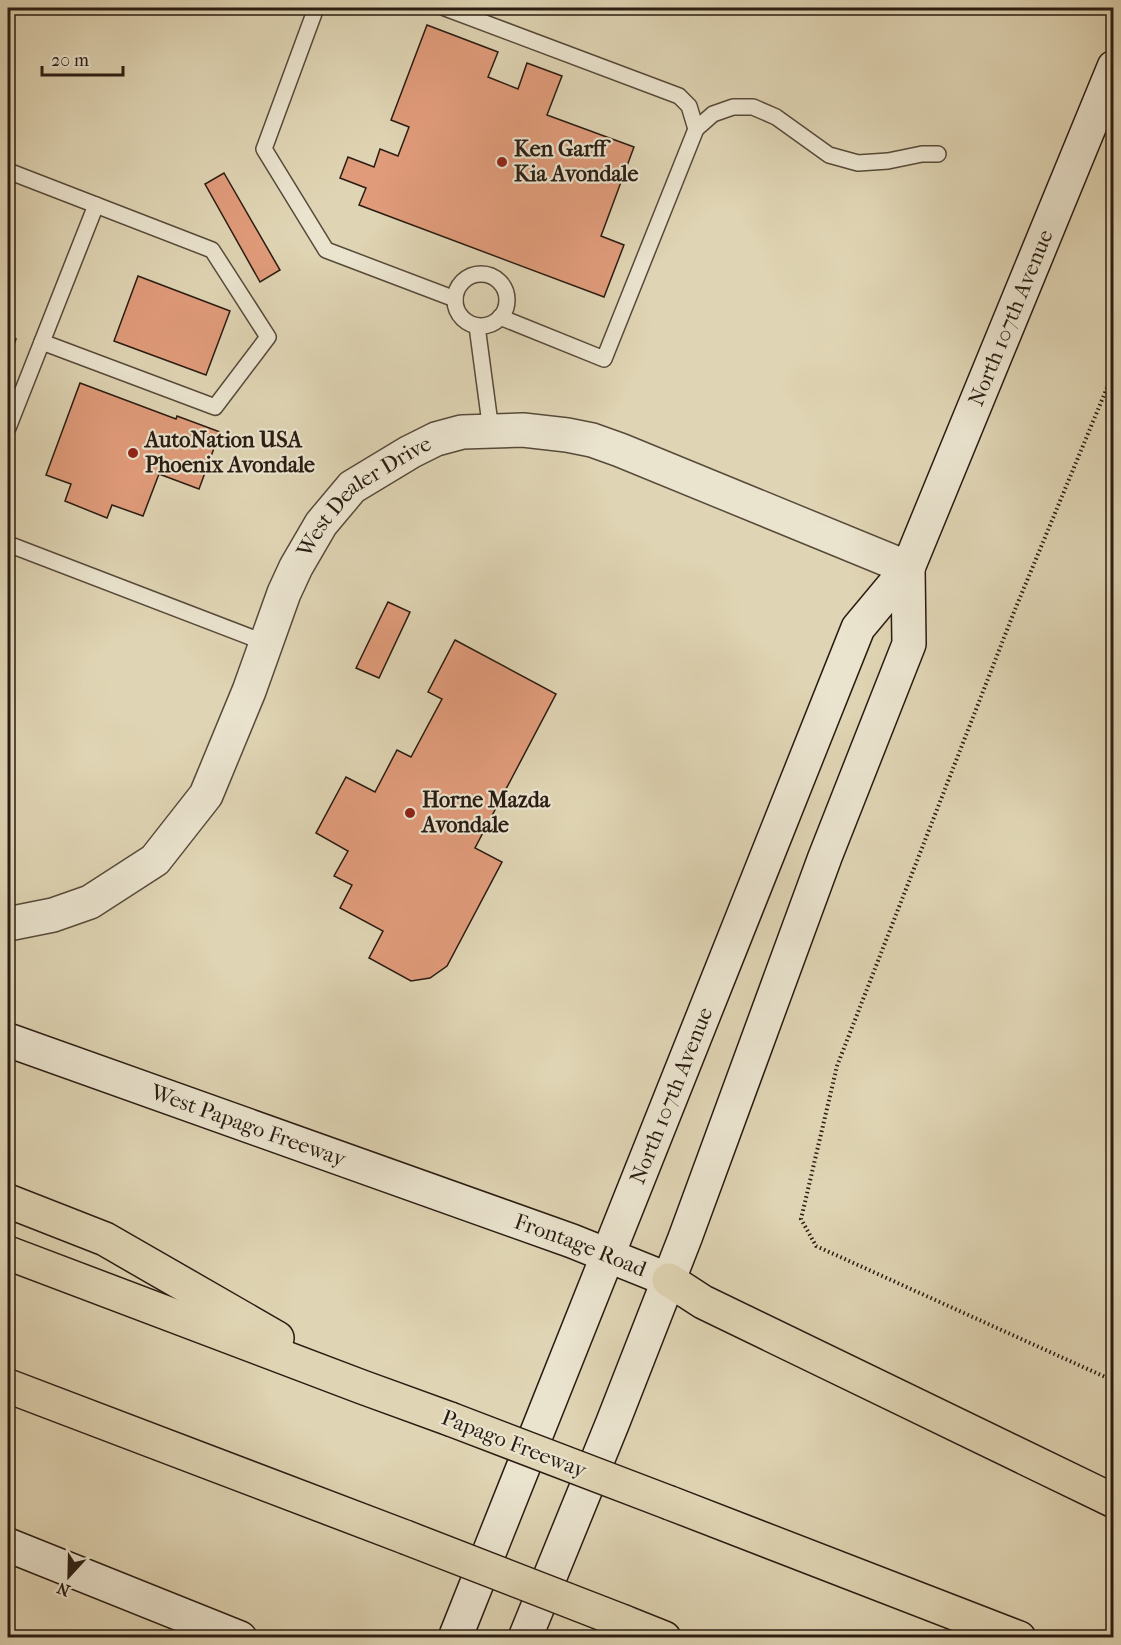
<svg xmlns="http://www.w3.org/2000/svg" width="1121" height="1645" font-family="'IM FELL French Canon',serif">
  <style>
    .building { fill: #e09b7a; stroke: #2a1c12; stroke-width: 1.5 }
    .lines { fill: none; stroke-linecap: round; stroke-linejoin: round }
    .service-casing { stroke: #574a3a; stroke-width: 18 }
    .tertiary-casing { stroke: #574a3a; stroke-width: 36 }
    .secondary-casing { stroke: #2a1c12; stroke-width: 36 }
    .motorway-casing { stroke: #2a1c12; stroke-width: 36 }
    .path { stroke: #2a1c12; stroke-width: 4; stroke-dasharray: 1.5 3; stroke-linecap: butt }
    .service { stroke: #eae3ce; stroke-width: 15 }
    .tertiary { stroke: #eae3ce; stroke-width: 33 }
    .secondary { stroke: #eae3ce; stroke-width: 33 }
    .motorway { stroke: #dfd4b3; stroke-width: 33 }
    .motorway-bridge-casing { stroke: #2a1c12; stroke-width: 36; stroke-linecap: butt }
    .motorway-bridge { stroke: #dfd4b3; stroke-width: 33 }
    .poi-dot { fill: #8f2418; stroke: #eae3ce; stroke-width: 2 }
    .labels { text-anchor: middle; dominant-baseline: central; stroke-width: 4.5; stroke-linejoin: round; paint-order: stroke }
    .poi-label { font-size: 22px; font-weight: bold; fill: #2a1c12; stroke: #eae3ce; text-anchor: start }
    .street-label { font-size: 22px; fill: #2a1c12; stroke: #eae3ce }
  </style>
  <rect width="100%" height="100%" fill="#dfd4b3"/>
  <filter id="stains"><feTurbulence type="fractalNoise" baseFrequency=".00333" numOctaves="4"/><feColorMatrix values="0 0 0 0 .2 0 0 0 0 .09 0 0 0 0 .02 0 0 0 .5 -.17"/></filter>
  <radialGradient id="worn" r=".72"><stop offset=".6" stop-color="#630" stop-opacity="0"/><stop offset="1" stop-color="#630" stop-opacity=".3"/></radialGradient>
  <g class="building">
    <polygon points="427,25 498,52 488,77 518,89 527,63 562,76 547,115 634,147 601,236 624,245 604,297 359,205 366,188 340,178 348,157 374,167 380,149 398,156 409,127 391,120"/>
    <polygon points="224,173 280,270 260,282 205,184"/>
    <polygon points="8,216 14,218 8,236"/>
    <polygon points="138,276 230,311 206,375 114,341"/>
    <polygon points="8,335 16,339 8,362"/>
    <polygon points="80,383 176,419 177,416 220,432 199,489 159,474 143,516 112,505 107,518 65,501 71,484 46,475"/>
    <polygon points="388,602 410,612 379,678 356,668"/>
    <polygon points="455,640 556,694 475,848 502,862 447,966 430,978 411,981 369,958 383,931 340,908 352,885 334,876 348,851 316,833 346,777 375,792 397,750 411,757 442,699 428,692"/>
  </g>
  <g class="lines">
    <defs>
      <g id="service">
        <polyline points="316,8 264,149 326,250 455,299"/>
        <polyline points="445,8 679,96 689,106 696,129"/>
        <polyline points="8,171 212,250 268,337 215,407 42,342"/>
        <circle cx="481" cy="300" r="26"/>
        <polyline points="500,317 604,359 696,129 713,114 733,107 753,107 776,117 829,155 858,163 888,161 922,154 938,154"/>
        <polyline points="477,326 491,431"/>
        <polyline points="8,428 96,205"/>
        <polyline points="8,544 266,643"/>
      </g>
      <g id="tertiary">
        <path id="s1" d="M8 924 53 915 90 902 155 860 206 795 249 691 284 593 296 567 321 524 352 487 410 452 436 439 462 432 523 430 567 435 592 440 620 450 908 568"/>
      </g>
      <g id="secondary">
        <path id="s2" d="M8 1040 572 1241 669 1280"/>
        <polyline points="8,1545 240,1638"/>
        <path id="s3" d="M455 1638 858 628 908 568 1114 67"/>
        <polyline points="525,1638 613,1422 685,1238 825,857 909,644 908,568"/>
      </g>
      <g id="motorway">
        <polyline points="8,1201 105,1239 277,1338"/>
        <polyline points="8,1253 362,1387 450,1419"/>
        <polyline points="669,1280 703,1302 1114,1501"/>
        <polyline points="8,1386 405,1537"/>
        <polyline points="670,1503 1019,1638"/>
        <polyline points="624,1622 664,1638"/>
      </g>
    </defs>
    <use href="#service" class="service-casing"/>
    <use href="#tertiary" class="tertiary-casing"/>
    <use href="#secondary" class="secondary-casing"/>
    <use href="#motorway" class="motorway-casing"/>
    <polyline class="path" points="1114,371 1014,612 837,1066 801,1219 816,1246 1114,1381"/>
    <use href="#service" class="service"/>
    <use href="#tertiary" class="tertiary"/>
    <use href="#secondary" class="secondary"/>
    <use href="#motorway" class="motorway"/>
    <defs>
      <g id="motorway-bridge">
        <polyline points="450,1419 670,1503"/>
        <polyline points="405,1537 624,1622"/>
      </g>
    </defs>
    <use href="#motorway-bridge" class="motorway-bridge-casing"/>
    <use href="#motorway-bridge" class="motorway-bridge"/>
  </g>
  <g class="poi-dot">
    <circle cx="502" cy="162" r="6"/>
    <circle cx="133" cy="453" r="6"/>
    <circle cx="410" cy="813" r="6"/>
  </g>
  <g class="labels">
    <g class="poi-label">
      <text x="514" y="149">Ken Garff<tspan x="514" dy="25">Kia Avondale</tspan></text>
      <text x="145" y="440">AutoNation USA<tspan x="145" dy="25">Phoenix Avondale</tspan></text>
      <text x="422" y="800">Horne Mazda<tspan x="422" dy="25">Avondale</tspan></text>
    </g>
    <g class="street-label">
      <text stroke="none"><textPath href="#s3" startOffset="1436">North 107th Avenue</textPath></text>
      <text stroke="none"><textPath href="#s1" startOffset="591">West Dealer Drive</textPath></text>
      <text stroke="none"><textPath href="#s3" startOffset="584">North 107th Avenue</textPath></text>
      <text stroke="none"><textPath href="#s2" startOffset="255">West Papago Freeway</textPath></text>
      <text stroke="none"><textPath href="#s2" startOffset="608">Frontage Road</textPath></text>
      <text transform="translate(514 1444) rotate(21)">Papago Freeway</text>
    </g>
  </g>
  <rect width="1121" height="1645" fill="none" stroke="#dfd4b3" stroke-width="30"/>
  <rect x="9" y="9" width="1103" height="1627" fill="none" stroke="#2a1c12" stroke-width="3"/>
  <rect x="15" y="15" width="1091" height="1615" fill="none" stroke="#2a1c12" stroke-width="1.5"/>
  <g transform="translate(69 1576) rotate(202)" stroke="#eae3ce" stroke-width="4.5" paint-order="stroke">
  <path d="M0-4.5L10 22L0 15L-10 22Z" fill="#2a1c12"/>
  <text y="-9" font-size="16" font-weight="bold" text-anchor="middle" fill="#2a1c12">N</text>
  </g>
  <path d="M42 66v9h81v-9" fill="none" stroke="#2a1c12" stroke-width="3"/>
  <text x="51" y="66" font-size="18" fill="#2a1c12" stroke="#eae3ce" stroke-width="4.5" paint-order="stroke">20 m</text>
  <rect width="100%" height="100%" filter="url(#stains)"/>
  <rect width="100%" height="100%" fill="url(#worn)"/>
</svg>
